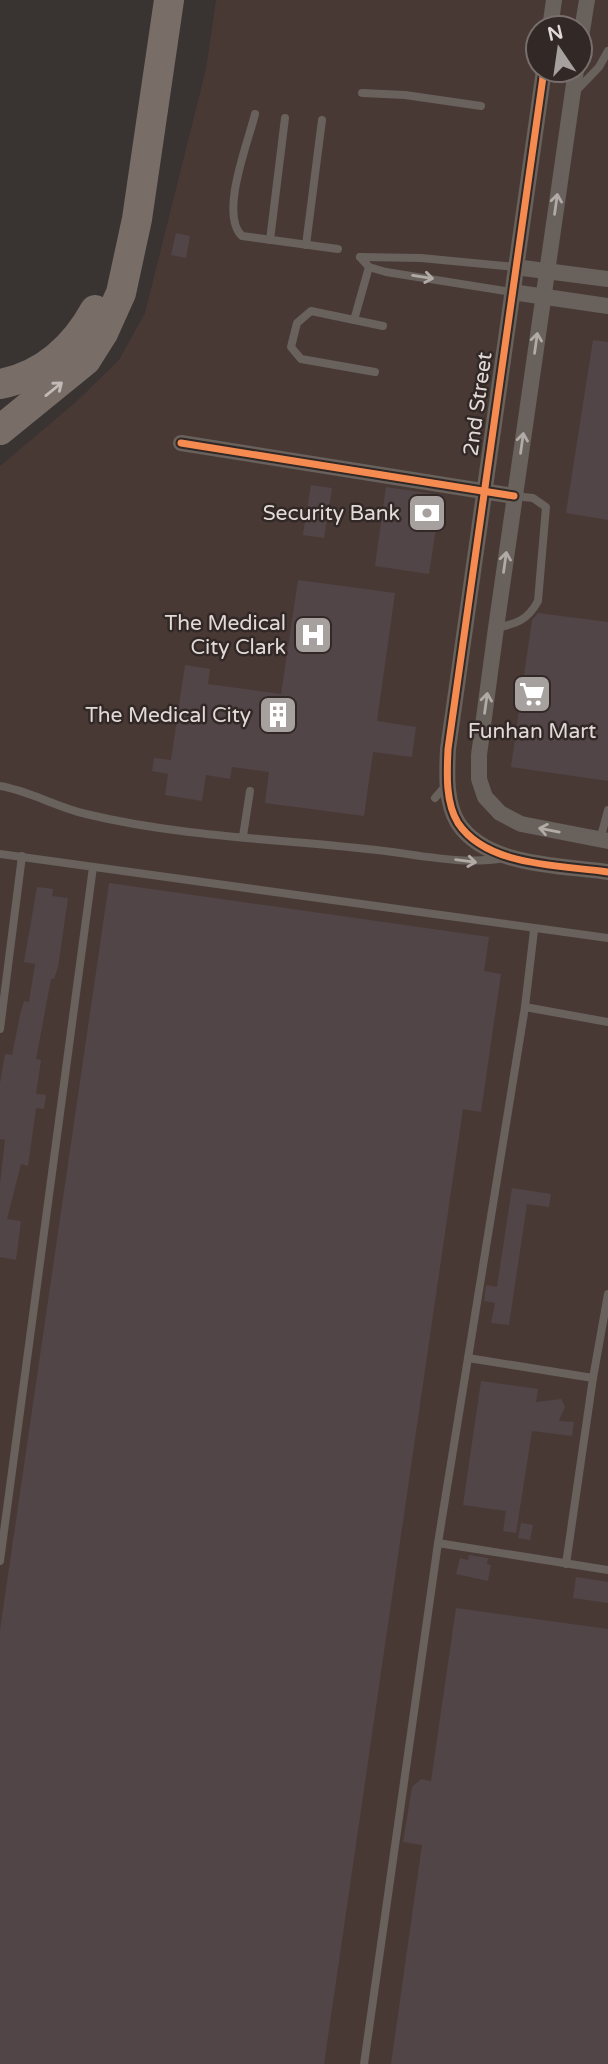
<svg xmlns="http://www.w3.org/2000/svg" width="608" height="2064" font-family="'Varela Round',sans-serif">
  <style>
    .built { fill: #493935; fill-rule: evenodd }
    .building { fill: #524548 }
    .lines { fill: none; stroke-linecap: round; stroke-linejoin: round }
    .service { stroke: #68615c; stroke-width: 8 }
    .minor { stroke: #68615c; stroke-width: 16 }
    .motorway { stroke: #786e67; stroke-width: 30 }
    .cycleway-casing { stroke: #322825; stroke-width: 11 }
    .cycleway { stroke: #f68b52; stroke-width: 7 }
    .oneway { stroke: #b1aaa6 }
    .oneway2 { stroke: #c2bab6 }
    .labels { text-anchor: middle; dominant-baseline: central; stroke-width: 5; stroke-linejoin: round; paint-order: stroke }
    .street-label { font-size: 21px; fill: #e1dad8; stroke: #322825 }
    .poi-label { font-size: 21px; fill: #e1dad8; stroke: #322825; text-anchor: end }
  </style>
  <rect width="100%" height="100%" fill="#393332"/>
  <path class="built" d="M216 0H608V2064H0V466L77 401 119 360 145 313 206 69ZM538 28H580V70H538Z"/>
  <g class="building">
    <polygon points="176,233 190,236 186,258 171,255"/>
    <polygon points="593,340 608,342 608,520 566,513"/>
    <polygon points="311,485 332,488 324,538 303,535"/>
    <polygon points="386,487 441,495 429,574 375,566"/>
    <polygon points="298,580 395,593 377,721 416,727 412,757 373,752 364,816 265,803 269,772 232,767 230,779 206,775 202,801 165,795 168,774 152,771 154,758 171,760 185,665 210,669 208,684 281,694"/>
    <polygon points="538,613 608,622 608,781 511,767 532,620"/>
    <polygon points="109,883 489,937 484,971 501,974 481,1112 463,1109 324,2064 0,2064 0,1630"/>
    <polygon points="37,887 53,889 52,896 68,898 58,967 54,979 51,979 36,1059 41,1060 36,1094 46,1095 44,1109 36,1108 28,1166 21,1164 7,1219 21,1221 16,1260 0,1257 0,1184 5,1140 0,1139 0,1083 5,1054 12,1055 21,1011 24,1001 29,1002 35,964 24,962"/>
    <polygon points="512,1188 551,1194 549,1207 527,1204 509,1325 491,1323 495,1303 484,1301 486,1285 497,1287"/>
    <polygon points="481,1381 538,1389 536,1402 561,1399 565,1407 559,1421 574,1422 572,1436 532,1431 516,1533 503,1531 506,1511 463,1505"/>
    <polygon points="521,1523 533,1525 530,1540 518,1538"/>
    <polygon points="469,1555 488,1558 487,1564 491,1565 488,1581 456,1574 460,1558 468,1560"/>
    <polygon points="576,1577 608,1582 608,1603 573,1598"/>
    <polygon points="456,1608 608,1629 608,2064 391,2064 422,1845 403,1842 412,1787 421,1779 431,1781"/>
  </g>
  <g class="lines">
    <g class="service">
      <polyline points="575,92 599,67 608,51"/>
      <polyline points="362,93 405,95 481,106"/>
      <path d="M255 114C248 143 219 214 242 236L338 249"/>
      <polyline points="270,240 285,118"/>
      <polyline points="306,245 322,120"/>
      <polyline points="360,257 369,267 386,272 512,292"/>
      <polyline points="360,257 421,258 515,267"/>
      <polyline points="354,320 369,267"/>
      <polyline points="375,372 301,359 291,347 297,323 311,311 383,326"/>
      <path d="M496 628C516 624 528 620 538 601L546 507 533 498 514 496"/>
      <path d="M0 786C30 791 56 807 86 814 177 836 274 839 367 849 412 853 459 866 504 858"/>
      <polyline points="435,798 447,784"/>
      <polyline points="243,836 250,791"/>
      <polyline points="600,840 608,810"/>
      <polyline points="0,854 608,938"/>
      <polyline points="525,1007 608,1022"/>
      <polyline points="0,1029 22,856"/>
      <polyline points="468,1358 593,1378 566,1564"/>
      <polyline points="593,1378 608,1294"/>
      <polyline points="438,1543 608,1570"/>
      <polyline points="0,1561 93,867"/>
      <polyline points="364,2064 438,1543 525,1007 534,930"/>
    </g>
    <g class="minor">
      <polyline points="550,28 554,0"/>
      <polyline points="580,43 587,0"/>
      <path d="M544 70 448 749C447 772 445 802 458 823 487 867 561 865 608 872"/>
      <polyline points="576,70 496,628 479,755 479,779 485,797 500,813 521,824 608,841"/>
      <polyline points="515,267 608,279"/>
      <polyline points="512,292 608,306"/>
      <polyline points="181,443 514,496"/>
    </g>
    <g class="motorway">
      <path d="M0 384C43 376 75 347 95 310"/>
      <polyline points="0,430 86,360 103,333 121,293 137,219 169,0"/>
    </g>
    <defs>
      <g id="cycleway">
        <path d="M544 70 448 749C447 772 445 802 458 823 487 867 561 865 608 872"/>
        <polyline points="181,443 514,496"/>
      </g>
    </defs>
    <use href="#cycleway" class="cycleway-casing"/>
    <use href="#cycleway" class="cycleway"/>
  </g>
  <defs><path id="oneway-shaft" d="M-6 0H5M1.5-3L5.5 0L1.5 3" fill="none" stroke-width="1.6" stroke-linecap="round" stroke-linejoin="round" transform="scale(1.75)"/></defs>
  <g class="oneway">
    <use href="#oneway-shaft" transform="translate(556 204) rotate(-82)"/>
    <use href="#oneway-shaft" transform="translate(423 277) rotate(9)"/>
    <use href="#oneway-shaft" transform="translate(536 343) rotate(-82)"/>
    <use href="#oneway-shaft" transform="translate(522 443) rotate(-82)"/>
    <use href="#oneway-shaft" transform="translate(505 562) rotate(-82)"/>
    <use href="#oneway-shaft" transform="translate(486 703) rotate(-82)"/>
    <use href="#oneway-shaft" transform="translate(549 830) rotate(-169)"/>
    <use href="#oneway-shaft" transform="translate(466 861) rotate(8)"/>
  </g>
  <use class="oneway2" href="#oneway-shaft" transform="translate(54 389) rotate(-39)"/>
  <defs>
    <symbol id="bank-square" viewBox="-11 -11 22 22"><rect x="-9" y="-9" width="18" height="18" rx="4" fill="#a6a09e" stroke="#322825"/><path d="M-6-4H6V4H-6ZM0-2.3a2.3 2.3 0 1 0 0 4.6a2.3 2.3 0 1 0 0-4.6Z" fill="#fff"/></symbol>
    <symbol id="hospital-square" viewBox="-11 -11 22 22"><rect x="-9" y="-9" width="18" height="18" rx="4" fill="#a6a09e" stroke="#322825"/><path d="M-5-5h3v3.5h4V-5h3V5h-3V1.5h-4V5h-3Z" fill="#fff"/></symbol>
    <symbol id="supermarket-square" viewBox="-11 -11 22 22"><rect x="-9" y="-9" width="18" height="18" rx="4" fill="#a6a09e" stroke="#322825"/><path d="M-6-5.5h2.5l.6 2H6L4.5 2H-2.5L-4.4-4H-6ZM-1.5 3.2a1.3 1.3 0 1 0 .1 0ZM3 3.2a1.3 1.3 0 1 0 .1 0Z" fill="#fff"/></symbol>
    <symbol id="building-square" viewBox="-11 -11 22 22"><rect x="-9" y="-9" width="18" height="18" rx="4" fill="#a6a09e" stroke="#322825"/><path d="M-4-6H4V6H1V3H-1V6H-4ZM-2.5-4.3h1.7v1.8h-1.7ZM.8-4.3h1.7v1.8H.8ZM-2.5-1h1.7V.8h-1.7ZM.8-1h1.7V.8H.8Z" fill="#fff"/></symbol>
  </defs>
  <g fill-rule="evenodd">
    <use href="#bank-square" x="405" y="491" width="44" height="44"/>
    <use href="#hospital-square" x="291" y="613" width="44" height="44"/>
    <use href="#supermarket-square" x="510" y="672" width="44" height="44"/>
    <use href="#building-square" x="256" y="693" width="44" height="44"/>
  </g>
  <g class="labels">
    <g class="street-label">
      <text transform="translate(478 404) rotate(-82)">2nd Street</text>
    </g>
    <g class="poi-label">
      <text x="400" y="513">Security Bank</text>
      <text x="286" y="623">The Medical<tspan x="286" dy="24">City Clark</tspan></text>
      <text x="251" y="715">The Medical City</text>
      <text x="532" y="731" text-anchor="middle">Funhan Mart</text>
    </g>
  </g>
  <g transform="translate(559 49) rotate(347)"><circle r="33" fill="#322825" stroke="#786f6d" stroke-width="2"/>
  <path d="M0-5L12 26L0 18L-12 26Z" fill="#a6a09e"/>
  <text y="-10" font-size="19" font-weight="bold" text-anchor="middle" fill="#e1dad8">N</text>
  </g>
</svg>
